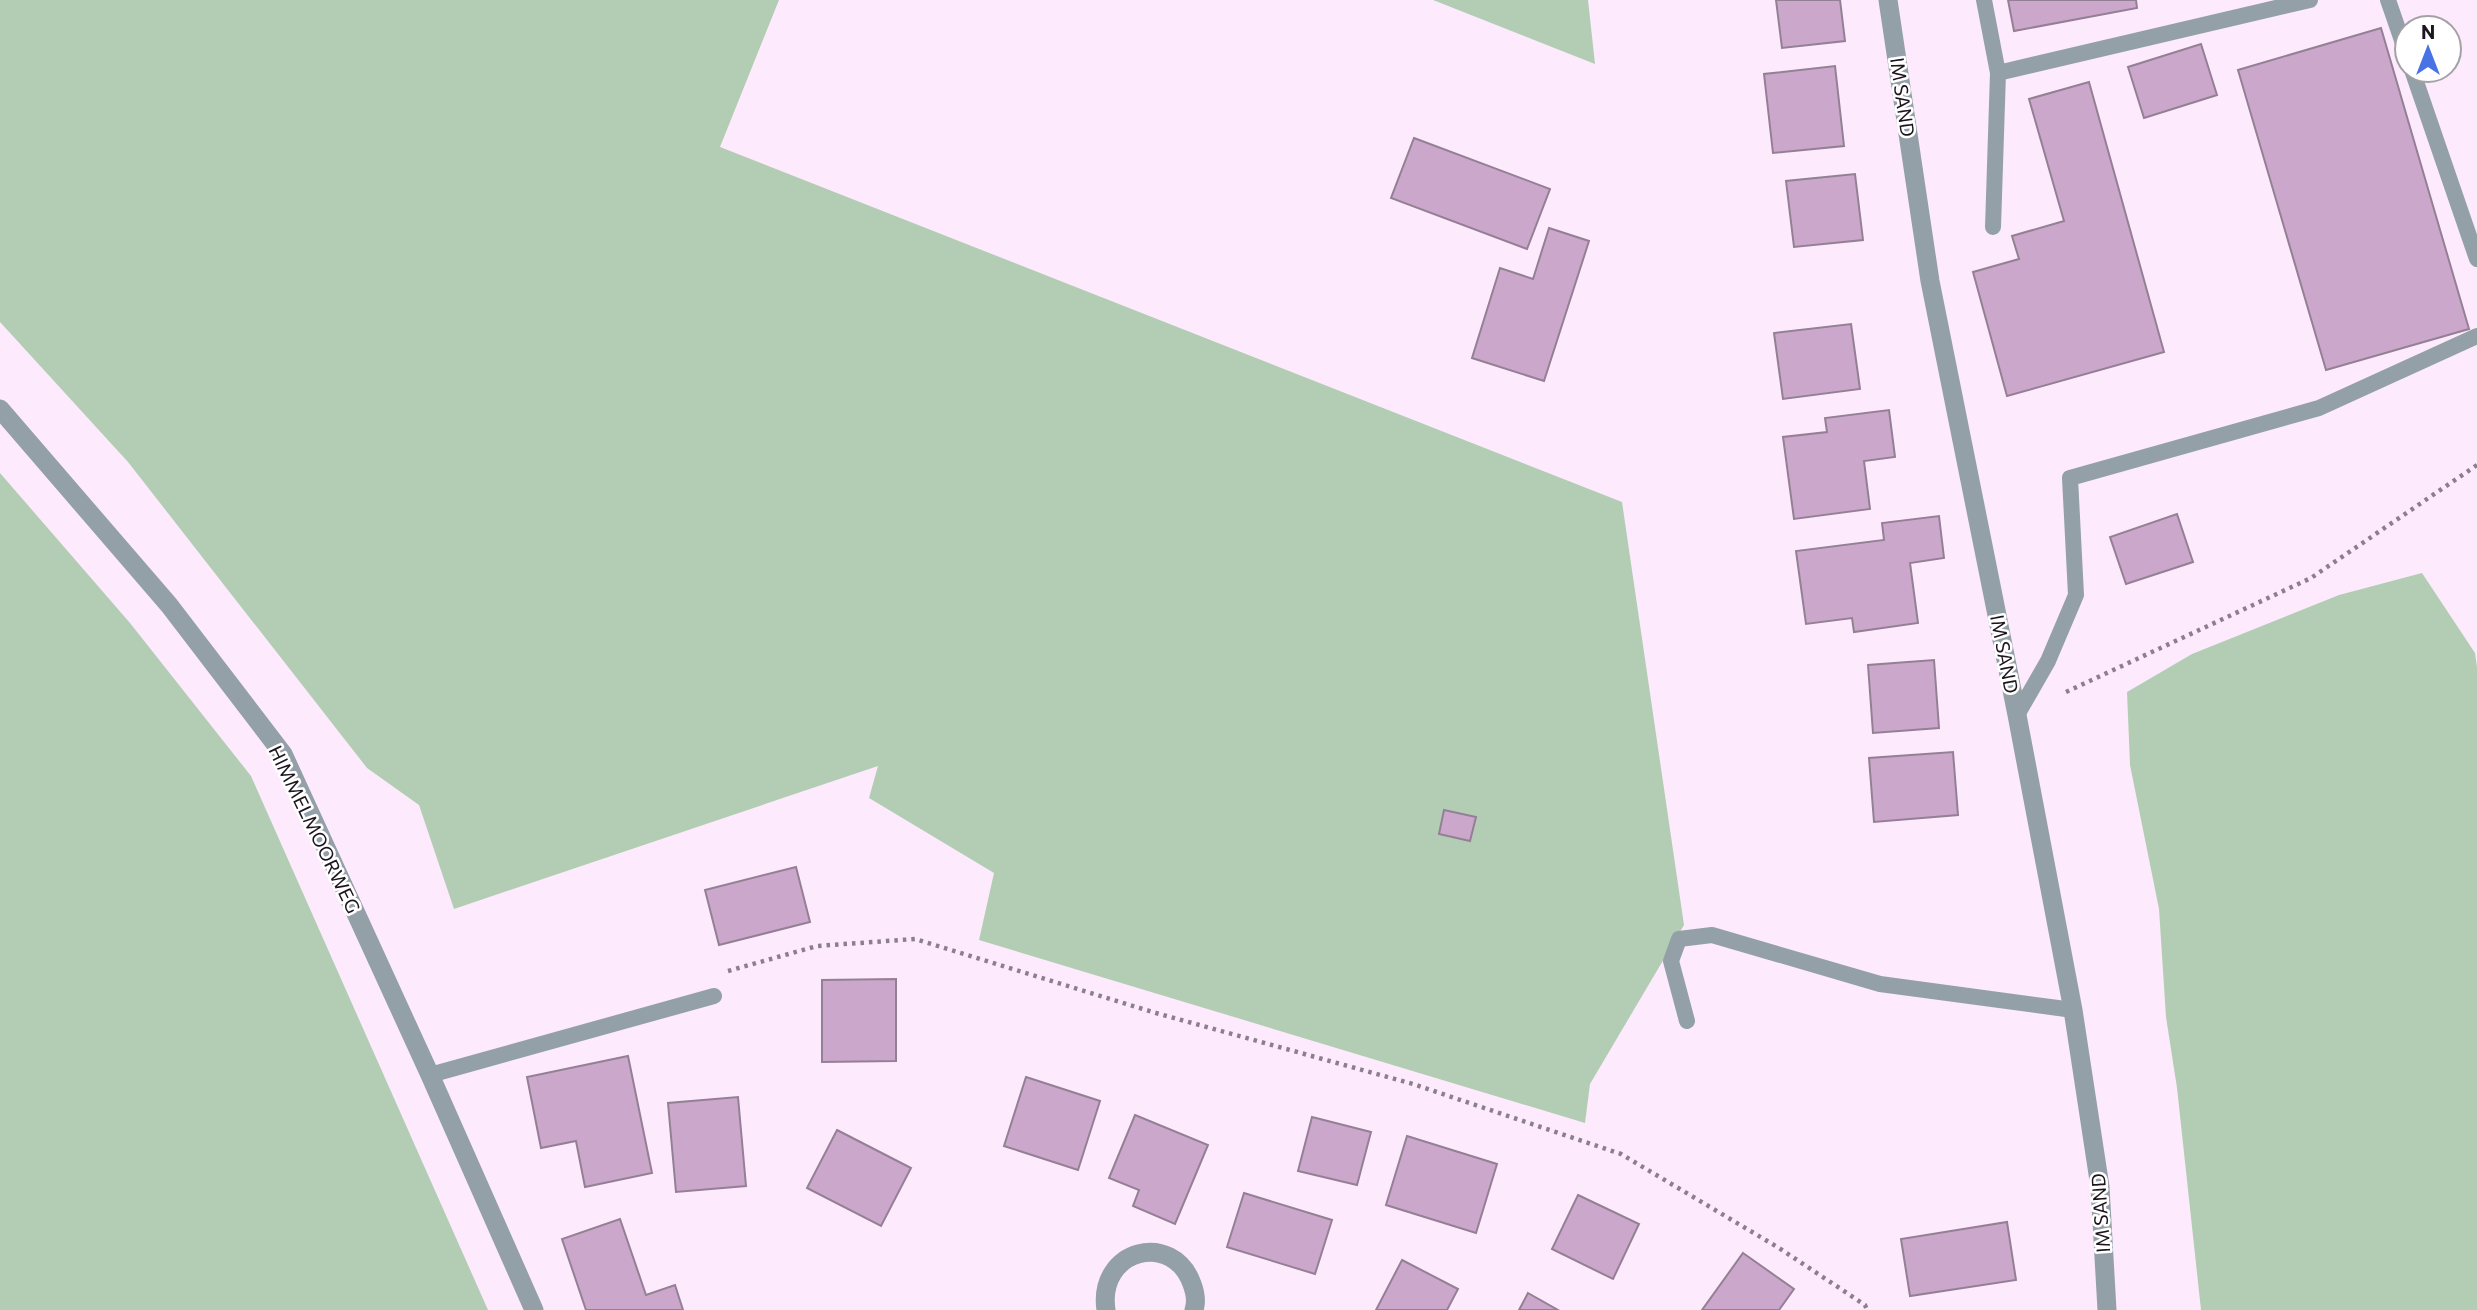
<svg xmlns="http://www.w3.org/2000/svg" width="2477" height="1310" font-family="Commissioner,sans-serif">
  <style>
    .green { fill: #b3cdb4 }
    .building { fill: #cba7cc; stroke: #948094; stroke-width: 2 }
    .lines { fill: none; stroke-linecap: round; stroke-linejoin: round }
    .path { stroke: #8c7f8c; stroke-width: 4.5; stroke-dasharray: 3.5 5; stroke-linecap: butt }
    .service { stroke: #94a0a7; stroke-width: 16 }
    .minor { stroke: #94a0a7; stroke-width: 19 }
    .labels { text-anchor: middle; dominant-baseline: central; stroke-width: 5; stroke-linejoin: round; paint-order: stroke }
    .street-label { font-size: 19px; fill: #1c151d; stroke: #fff }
  </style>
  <rect width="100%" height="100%" fill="#fdebfd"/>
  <g class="green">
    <polygon points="0,0 779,0 720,147 1622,502 1684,925 1590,1084 1585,1123 979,940 994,873 869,798 878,766 454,909 419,805 367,768 128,462 0,322"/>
    <polygon points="1433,0 1588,0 1595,64"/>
    <polygon points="0,473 130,623 251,776 488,1310 0,1310"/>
    <polygon points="2422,573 2475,653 2477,667 2477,1310 2201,1310 2177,1088 2166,1017 2159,909 2130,765 2127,692 2192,654 2339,595"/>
  </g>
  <g class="building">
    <polygon points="1776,0 1840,0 1845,41 1782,48"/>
    <polygon points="2008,0 2136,0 2137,8 2014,31"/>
    <polygon points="2381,28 2469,329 2326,370 2238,70"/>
    <polygon points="2201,44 2217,95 2144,118 2128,67"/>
    <polygon points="1835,66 1844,146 1773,153 1764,74"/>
    <polygon points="2089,82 2164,352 2007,396 1973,272 2019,259 2012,236 2064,221 2029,99"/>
    <polygon points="1414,138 1550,189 1527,249 1391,198"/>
    <polygon points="1855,174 1863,240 1794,247 1786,181"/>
    <polygon points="1549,228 1589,241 1544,381 1472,358 1500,268 1533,279"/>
    <polygon points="1851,324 1860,389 1783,399 1774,333"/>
    <polygon points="1889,410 1895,457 1864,461 1870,509 1794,519 1783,437 1827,432 1825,418"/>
    <polygon points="2177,514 2193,562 2126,584 2110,537"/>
    <polygon points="1939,516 1944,558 1910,563 1918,623 1854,632 1852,618 1806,624 1796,551 1884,540 1882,523"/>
    <polygon points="1934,660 1939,728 1873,733 1868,665"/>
    <polygon points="1953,752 1958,815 1874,822 1869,758"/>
    <polygon points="1444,810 1476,817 1470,841 1439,834"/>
    <polygon points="796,867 810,922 719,945 705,890"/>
    <polygon points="896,979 896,1061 822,1062 822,980"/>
    <polygon points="628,1056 652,1173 585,1187 576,1141 541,1148 527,1077"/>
    <polygon points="1026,1077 1100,1101 1078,1170 1004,1146"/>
    <polygon points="738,1097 746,1186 676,1192 668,1103"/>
    <polygon points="1135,1115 1208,1145 1175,1224 1133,1206 1139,1190 1109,1178"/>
    <polygon points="1312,1117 1371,1132 1357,1185 1298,1171"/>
    <polygon points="837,1130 911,1168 881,1226 807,1188"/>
    <polygon points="1407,1136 1497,1164 1476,1233 1386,1205"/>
    <polygon points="1244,1193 1332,1220 1315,1274 1227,1247"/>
    <polygon points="1578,1195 1639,1224 1613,1279 1552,1249"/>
    <polygon points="620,1219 646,1295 675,1285 683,1310 586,1310 562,1239"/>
    <polygon points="2007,1222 2016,1280 1910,1296 1901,1239"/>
    <polygon points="1743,1253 1794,1289 1779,1310 1702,1310"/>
    <polygon points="1402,1260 1458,1289 1447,1310 1376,1310"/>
    <polygon points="1528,1293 1558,1310 1519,1310"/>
  </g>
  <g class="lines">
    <g class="path">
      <polyline points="2066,692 2311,578 2477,465"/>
      <polyline points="728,971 817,946 915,939 1156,1013 1413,1084 1621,1154 1779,1248 1865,1305 1867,1310"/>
    </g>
    <g class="service">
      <polyline points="1984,0 1998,73 2310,0"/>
      <polyline points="2388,0 2407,55"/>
      <polyline points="2412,70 2477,259"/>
      <polyline points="1993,227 1998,73"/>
      <polyline points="2017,715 2048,661 2076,595 2070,478 2319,408 2477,336"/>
      <polyline points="1687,1021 1671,961 1679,939 1712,935 1880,984 2073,1010"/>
      <polyline points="430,1075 714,996"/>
    </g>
    <g class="minor">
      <polyline points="1888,0 1930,281 2017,715 2073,1010 2100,1187 2107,1310"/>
      <polyline points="0,409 169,605 283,754 430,1075 534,1310"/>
      <path d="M1106 1310C1097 1249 1173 1230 1192 1284 1195 1292 1197 1301 1194 1310"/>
    </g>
  </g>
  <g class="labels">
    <g class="street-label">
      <text transform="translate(1903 97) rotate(82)">IM SAND</text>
      <text transform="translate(2005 654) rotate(79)">IM SAND</text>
      <text transform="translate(315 829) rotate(64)">HIMMELMOORWEG</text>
      <text transform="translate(2100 1213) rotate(-94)">IM SAND</text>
    </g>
  </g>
  <g transform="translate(2428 49)"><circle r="33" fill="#ffffff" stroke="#a4a1a5" stroke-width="2"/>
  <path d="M0-5L12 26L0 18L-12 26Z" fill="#4972e5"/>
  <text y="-10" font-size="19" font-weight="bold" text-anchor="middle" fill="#1c151d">N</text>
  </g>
</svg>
